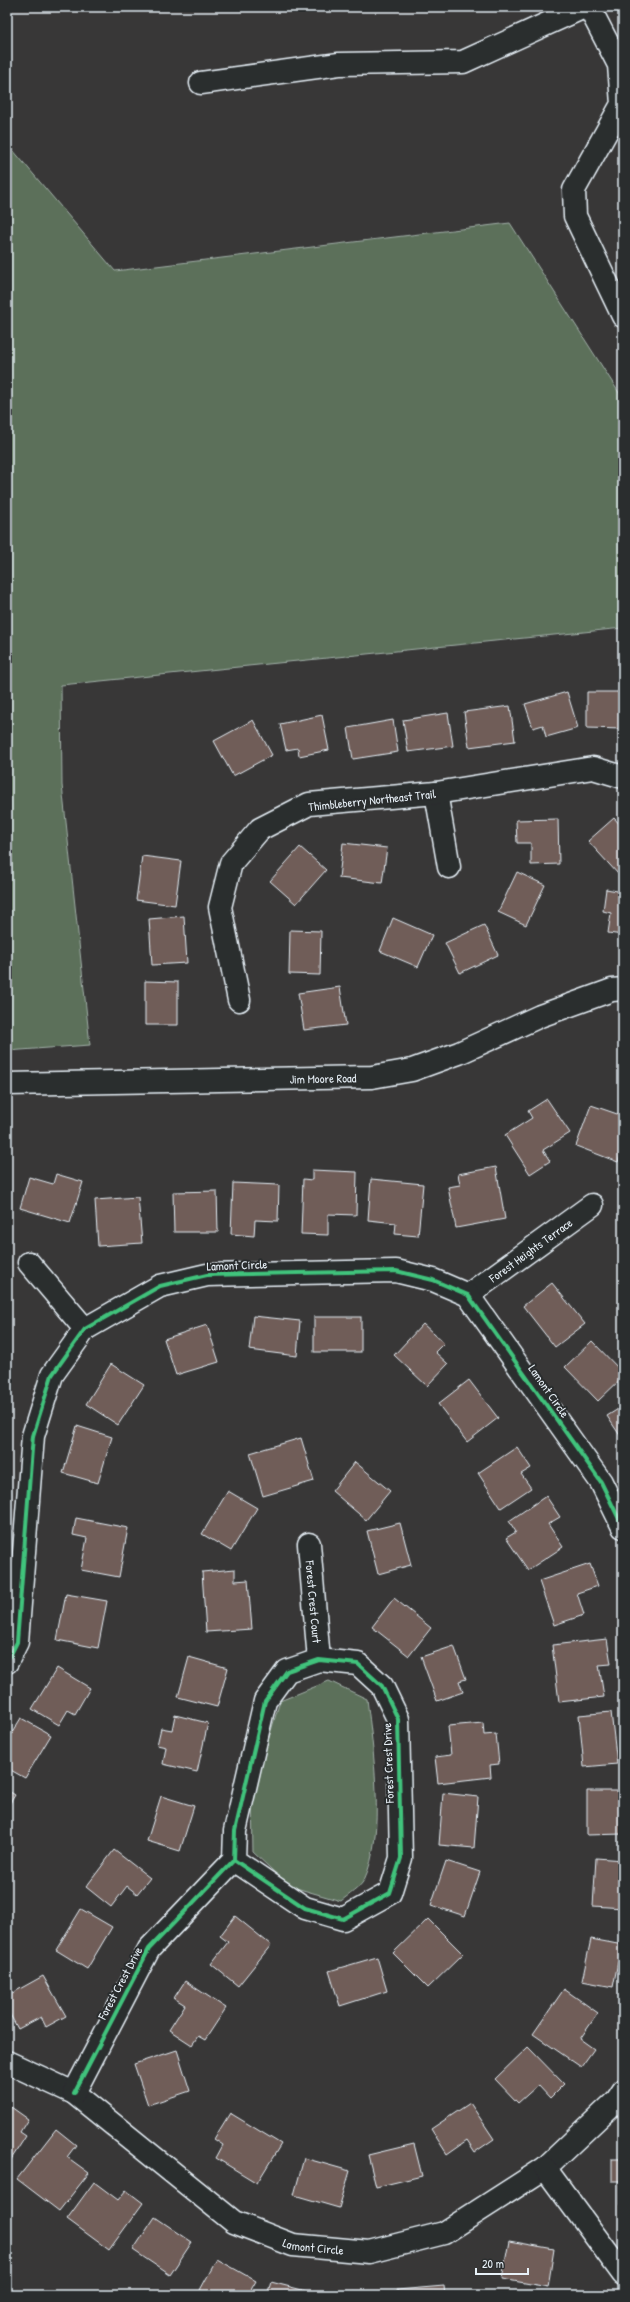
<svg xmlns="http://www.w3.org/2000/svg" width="630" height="2302" font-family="'Patrick Hand',sans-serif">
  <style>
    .green { fill: #5c705a; stroke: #a2b0a9 }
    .building { fill: #6f5d59; stroke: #e8f1f8 }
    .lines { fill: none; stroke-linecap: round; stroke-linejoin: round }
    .minor-casing { stroke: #e8f1f8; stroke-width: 25 }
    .minor { stroke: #2a2d2e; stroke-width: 22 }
    .cycleway-casing { stroke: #2a2d2e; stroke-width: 6 }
    .cycleway { stroke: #40c37c; stroke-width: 4 }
    .labels { text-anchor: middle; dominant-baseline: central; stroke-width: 4; stroke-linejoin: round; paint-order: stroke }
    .street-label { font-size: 12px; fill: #e8f1f8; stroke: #2a2d2e }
  </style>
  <rect width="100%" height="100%" fill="#383737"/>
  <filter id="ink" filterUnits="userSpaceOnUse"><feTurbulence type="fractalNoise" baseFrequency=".025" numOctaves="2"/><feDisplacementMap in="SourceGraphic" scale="8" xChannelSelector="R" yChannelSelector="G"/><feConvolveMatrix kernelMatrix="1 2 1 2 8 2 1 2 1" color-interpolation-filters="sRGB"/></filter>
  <g filter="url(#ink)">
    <g class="green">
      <polygon points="7,143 115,271 510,223 623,399 623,628 61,685 62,785 90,1045 7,1051"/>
      <path d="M329 1681 367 1699C373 1749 386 1835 364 1880 360 1888 348 1895 341 1901L289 1886 253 1852 252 1794 280 1701Z"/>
    </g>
    <g class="building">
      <polygon points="567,692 578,728 546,737 543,725 533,728 525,704"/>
      <polygon points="587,692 623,692 623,729 587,728"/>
      <polygon points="510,706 515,741 469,747 464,712"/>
      <polygon points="448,713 453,746 408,752 403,720"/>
      <polygon points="322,715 329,750 299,756 298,748 286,750 280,724"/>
      <polygon points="253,720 272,755 233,776 214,741"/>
      <polygon points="393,720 398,752 353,759 348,728"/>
      <polygon points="614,818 623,828 623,871 619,875 588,841"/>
      <polygon points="558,819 559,864 531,865 531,843 517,843 516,820"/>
      <polygon points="343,843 387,848 382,883 339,878"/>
      <polygon points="300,847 326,870 296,904 270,881"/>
      <polygon points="142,856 181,861 175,905 136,900"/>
      <polygon points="517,872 545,885 526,925 498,912"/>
      <polygon points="606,889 623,892 623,935 608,933 611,913 603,911"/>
      <polygon points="184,916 187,963 152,965 149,919"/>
      <polygon points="393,918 432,935 418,967 380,951"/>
      <polygon points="484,925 498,955 460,973 445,943"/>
      <polygon points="290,930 321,931 320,975 289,974"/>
      <polygon points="145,981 178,982 178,1025 145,1025"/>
      <polygon points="340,987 346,1025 304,1030 298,993"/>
      <polygon points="547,1099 570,1133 543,1150 550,1161 530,1174 505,1135 532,1118 528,1111"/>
      <polygon points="591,1105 623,1116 623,1148 618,1162 576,1146"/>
      <polygon points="496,1167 505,1219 456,1228 448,1187 460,1185 458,1174"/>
      <polygon points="312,1170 357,1172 356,1215 328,1214 328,1235 301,1234 303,1179 312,1180"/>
      <polygon points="56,1174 83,1182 70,1223 20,1208 29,1177 53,1184"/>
      <polygon points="371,1179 423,1184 418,1236 395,1234 396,1223 368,1220"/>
      <polygon points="233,1183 279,1185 278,1221 255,1220 254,1236 231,1234"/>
      <polygon points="217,1191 218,1232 174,1232 173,1192"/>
      <polygon points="138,1197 142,1243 98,1246 95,1200"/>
      <polygon points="552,1283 585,1324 555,1347 523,1306"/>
      <polygon points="253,1316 300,1321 297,1356 249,1350"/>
      <rect x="314" y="1317" width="47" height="35"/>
      <polygon points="423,1324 444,1343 435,1352 448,1364 427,1386 394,1355"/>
      <polygon points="207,1325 219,1362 176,1375 164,1339"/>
      <polygon points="592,1341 623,1373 623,1377 598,1401 565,1367"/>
      <polygon points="111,1364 144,1385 118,1425 86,1404"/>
      <polygon points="469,1380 498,1418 467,1442 438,1404"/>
      <polygon points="623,1406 623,1440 607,1416"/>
      <polygon points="77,1426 112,1437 98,1483 63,1473"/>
      <polygon points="301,1438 314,1481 263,1496 250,1453"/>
      <polygon points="517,1447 531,1468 521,1474 531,1488 501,1508 478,1473"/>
      <polygon points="355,1462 390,1491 366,1520 332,1491"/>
      <polygon points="228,1491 257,1508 231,1551 202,1534"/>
      <polygon points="546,1496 560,1517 548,1524 563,1547 528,1570 506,1538 516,1532 509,1521"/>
      <polygon points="76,1518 128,1528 119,1577 81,1570 87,1538 73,1535"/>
      <polygon points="400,1523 411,1565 378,1574 367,1531"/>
      <polygon points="590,1564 598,1586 577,1593 584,1615 554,1625 539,1581"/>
      <polygon points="235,1569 235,1581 248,1580 252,1629 206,1632 202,1572"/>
      <polygon points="66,1594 107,1601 98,1648 57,1640"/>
      <polygon points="394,1598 431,1628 409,1656 372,1627"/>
      <polygon points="607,1639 611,1664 599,1665 604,1697 559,1702 552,1645"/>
      <polygon points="454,1646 466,1679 459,1681 463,1692 437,1701 421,1657"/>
      <polygon points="189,1657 228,1668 217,1707 178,1697"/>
      <polygon points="57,1668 90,1688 75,1714 68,1710 59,1725 32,1709"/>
      <polygon points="611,1712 617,1764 584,1767 579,1715"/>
      <polygon points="175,1715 208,1723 197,1772 163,1764 166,1747 157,1745 161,1728 172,1730"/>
      <polygon points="21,1718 51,1735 25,1778 7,1768 7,1741"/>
      <polygon points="483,1723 484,1735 496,1734 499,1764 490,1765 491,1777 438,1783 435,1757 451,1755 448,1726"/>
      <polygon points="7,1790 15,1795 7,1808"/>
      <polygon points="587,1791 623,1791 623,1834 587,1835"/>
      <polygon points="443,1793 478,1797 474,1848 439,1845"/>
      <polygon points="161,1796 194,1806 180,1851 147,1841"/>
      <polygon points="114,1850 150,1878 137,1894 127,1886 111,1907 86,1887"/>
      <polygon points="596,1858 623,1860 623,1908 593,1906"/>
      <polygon points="446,1861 480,1872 465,1916 431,1905"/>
      <polygon points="81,1909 112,1927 87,1969 56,1950"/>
      <polygon points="235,1916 271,1945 238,1986 211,1964 228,1942 220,1936"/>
      <polygon points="428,1919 463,1954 428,1988 393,1953"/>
      <polygon points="591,1939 623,1945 623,1963 618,1962 613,1987 582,1981"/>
      <polygon points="377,1957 387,1991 340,2006 329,1971"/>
      <polygon points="43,1976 66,2016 46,2027 41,2017 18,2029 7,2009 7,1996"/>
      <polygon points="185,1981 226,2008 205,2040 198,2036 192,2045 169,2030 185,2005 174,1998"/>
      <polygon points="564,1989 598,2013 580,2039 594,2049 581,2067 533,2034"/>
      <polygon points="528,2047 564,2084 550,2098 538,2085 518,2103 495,2079"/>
      <polygon points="177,2050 190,2091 148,2105 134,2064"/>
      <polygon points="470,2103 494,2139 475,2152 467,2140 447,2154 431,2129"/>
      <polygon points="11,2107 28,2119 20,2132 26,2136 10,2161 7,2159 7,2113"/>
      <polygon points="230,2113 281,2144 257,2183 216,2158 223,2145 214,2139"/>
      <polygon points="56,2129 76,2145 67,2157 89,2173 59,2211 17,2179"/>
      <polygon points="414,2144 422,2176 376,2187 368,2155"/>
      <polygon points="304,2158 350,2171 339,2208 294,2195"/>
      <polygon points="612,2159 623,2159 623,2205 621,2205 621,2181 612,2181"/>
      <polygon points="94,2182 118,2200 126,2190 143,2203 109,2250 67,2219"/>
      <polygon points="155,2217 192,2242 170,2275 133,2250"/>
      <polygon points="509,2241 554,2249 548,2287 502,2279"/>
      <polygon points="217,2259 256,2281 248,2295 208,2295 200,2290"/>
      <polygon points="271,2282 314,2293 313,2295 267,2295"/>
      <polygon points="444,2286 445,2295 398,2295 397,2290"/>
      <polygon points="353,2291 377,2295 352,2295"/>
    </g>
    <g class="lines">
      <defs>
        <g id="minor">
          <polyline points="589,7 619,65 622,104 574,190 575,216 623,316"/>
          <polyline points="201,83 339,64 463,62 584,7"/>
          <polyline points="436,793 449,867"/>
          <polyline points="239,1000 220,907 231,863 260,829 309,804 436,793 593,768 623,777"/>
          <path id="s1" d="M7 1084 372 1077 412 1070 459 1053 540 1016 612 990 623 989"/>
          <polyline points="29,1263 85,1329"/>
          <path id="s2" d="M468 1295 592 1205"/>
          <path id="s3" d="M309 1544 319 1660"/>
          <polyline points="7,1662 17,1642 33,1436 52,1375 85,1329 160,1286 207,1275 396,1271 433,1280 468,1295 601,1482 623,1527"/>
          <path id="s4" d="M7 2062 74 2093 234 2222 293 2245 369 2252 444 2233 545 2168 617 2100 623 2091"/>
          <polyline points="74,2093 149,1949 234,1860 305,1908 343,1919 390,1893 401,1858 398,1719 382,1686 358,1664 319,1660 287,1671 265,1701 235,1831 234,1860"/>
          <polyline points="545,2168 623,2274"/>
        </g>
      </defs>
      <use href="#minor" class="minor-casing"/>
      <use href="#minor" class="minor"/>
      <defs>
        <g id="cycleway">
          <polyline points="7,1662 17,1642 33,1436 52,1375 85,1329 160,1286 207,1275 396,1271 433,1280 468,1295 601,1482 623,1527"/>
          <polyline points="74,2093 149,1949 234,1860 305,1908 343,1919 390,1893 401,1858 398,1719 382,1686 358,1664 319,1660 287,1671 265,1701 235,1831 234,1860"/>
        </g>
      </defs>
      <use href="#cycleway" class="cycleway-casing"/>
      <use href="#cycleway" class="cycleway"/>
    </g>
  </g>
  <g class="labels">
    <g class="street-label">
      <text transform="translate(372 800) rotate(-6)">Thimbleberry Northeast Trail</text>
      <text stroke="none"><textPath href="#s1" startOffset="316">Jim Moore Road</textPath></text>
      <text stroke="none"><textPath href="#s2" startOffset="77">Forest Heights Terrace</textPath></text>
      <text transform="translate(237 1265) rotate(-2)">Lamont Circle</text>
      <text transform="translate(549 1391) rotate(55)">Lamont Circle</text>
      <text stroke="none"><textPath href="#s3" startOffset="58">Forest Crest Court</textPath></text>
      <text transform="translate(388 1763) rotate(-92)">Forest Crest Drive</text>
      <text transform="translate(120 1983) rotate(-62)">Forest Crest Drive</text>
      <text stroke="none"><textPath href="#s4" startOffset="363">Lamont Circle</textPath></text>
    </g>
  </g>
  <rect width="630" height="2302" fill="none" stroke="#2a2d2e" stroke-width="24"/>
  <rect x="12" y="12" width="606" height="2278" fill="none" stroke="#e8f1f8" stroke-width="1.5" filter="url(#ink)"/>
  <path d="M476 2268v6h52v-6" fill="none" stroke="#e8f1f8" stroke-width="2"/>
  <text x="482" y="2268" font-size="12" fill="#e8f1f8" stroke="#2a2d2e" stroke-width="3" paint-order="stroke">20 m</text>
</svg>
